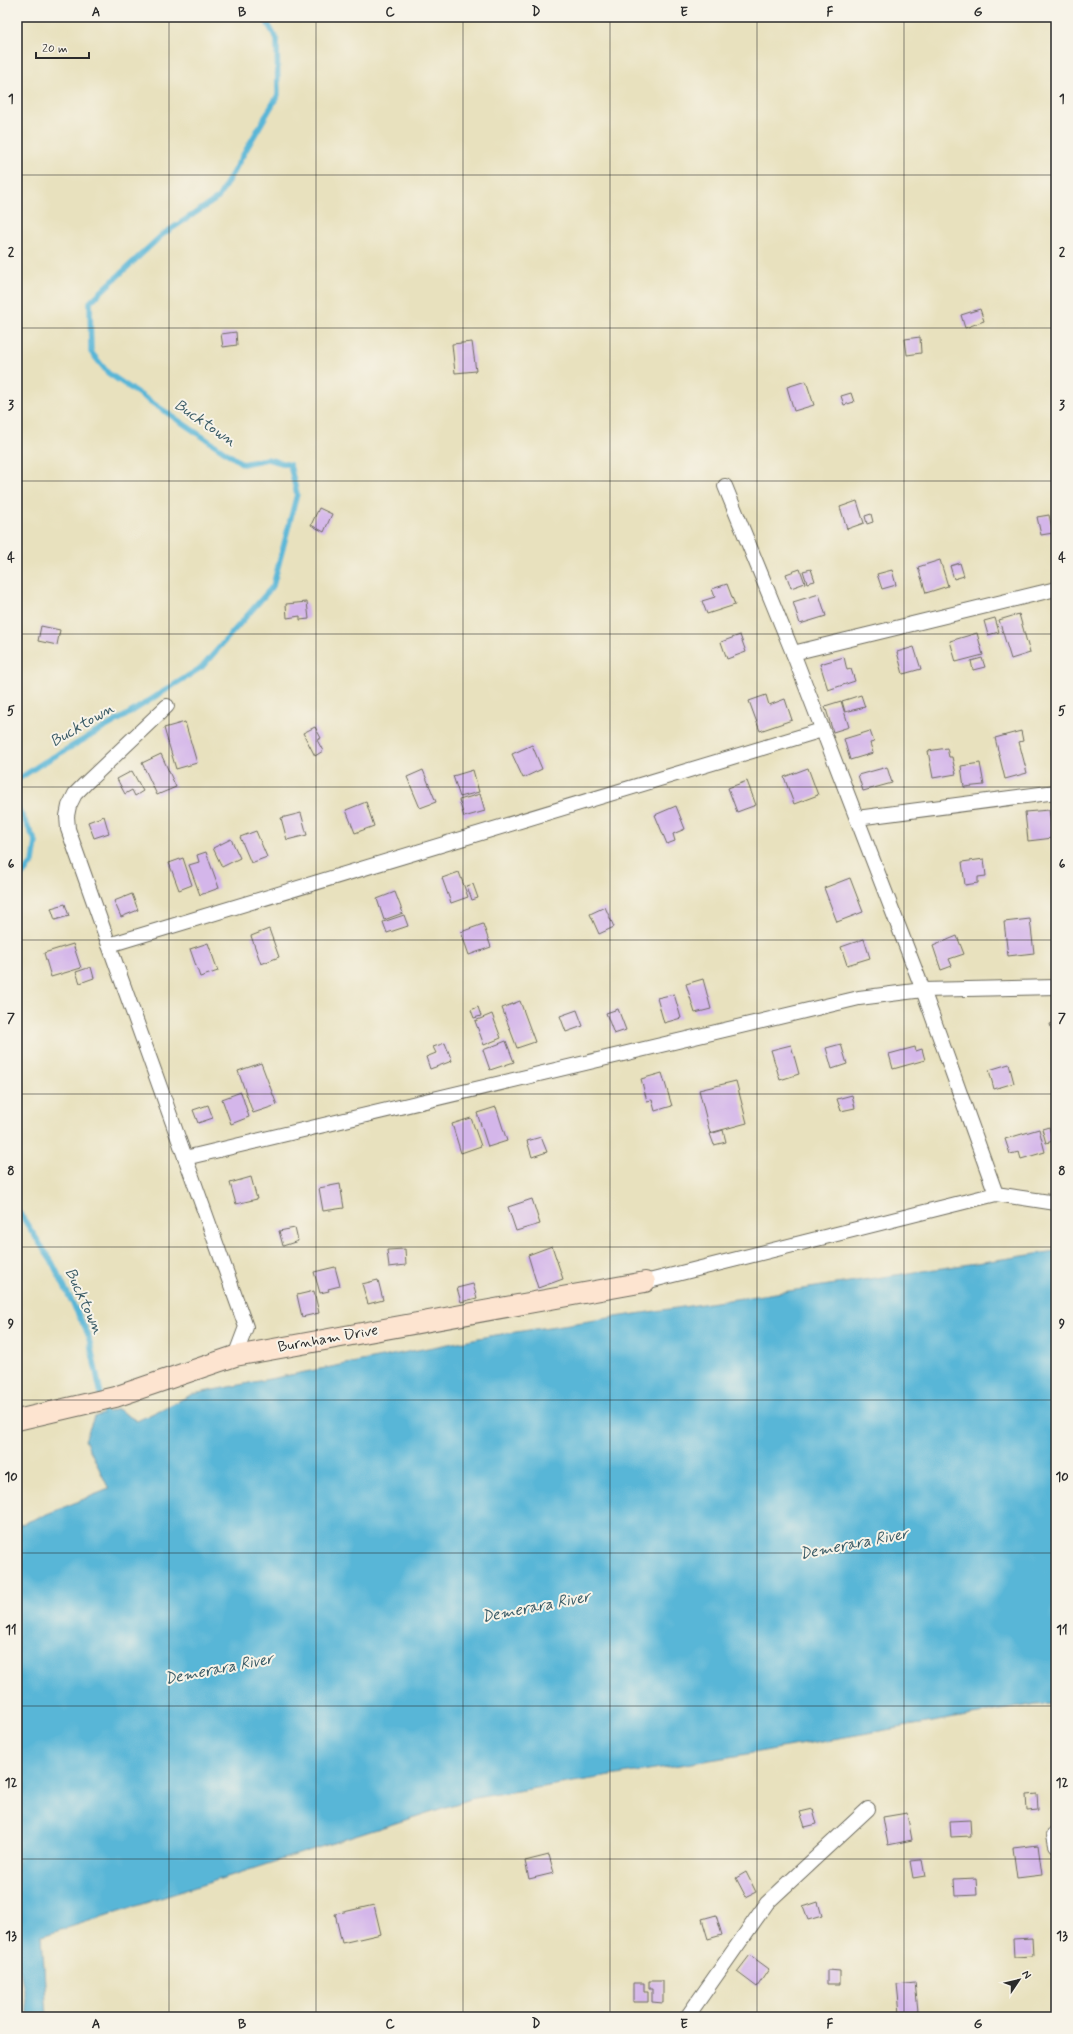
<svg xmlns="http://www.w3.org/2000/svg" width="1073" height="2034" font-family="Mynerve,sans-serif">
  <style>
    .water { fill: #59b6d7; stroke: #427081 }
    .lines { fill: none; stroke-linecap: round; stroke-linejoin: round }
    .stream { stroke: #59b6d7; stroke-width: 5.5 }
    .building { fill: #d4b6ea }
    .street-casing { stroke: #6d6b5e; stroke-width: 16 }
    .secondary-casing { stroke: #6d6b5e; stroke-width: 22 }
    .street { stroke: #fff; stroke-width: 14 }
    .secondary { stroke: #fde4d0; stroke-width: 20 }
    .grid { fill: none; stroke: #2b2b2b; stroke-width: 1; stroke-opacity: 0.55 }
    .labels { text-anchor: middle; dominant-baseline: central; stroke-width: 4; stroke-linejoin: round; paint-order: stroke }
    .street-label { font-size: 15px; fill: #2b2b2b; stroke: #f7f3e8 }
    .water-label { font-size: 16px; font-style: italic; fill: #3b5c67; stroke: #f7f3e8 }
    .neatline { fill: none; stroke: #2b2b2b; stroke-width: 1.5 }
    .grid-label { font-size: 13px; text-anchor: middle; font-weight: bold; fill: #2b2b2b }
  </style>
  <rect width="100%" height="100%" fill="#f7f3e8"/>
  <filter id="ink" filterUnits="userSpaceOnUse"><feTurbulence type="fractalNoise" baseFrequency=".025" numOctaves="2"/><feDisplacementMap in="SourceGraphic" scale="8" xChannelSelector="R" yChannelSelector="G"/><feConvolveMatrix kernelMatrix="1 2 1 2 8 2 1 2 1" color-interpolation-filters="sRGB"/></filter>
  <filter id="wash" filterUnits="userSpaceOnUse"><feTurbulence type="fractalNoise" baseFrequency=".012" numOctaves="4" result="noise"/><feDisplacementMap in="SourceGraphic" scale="16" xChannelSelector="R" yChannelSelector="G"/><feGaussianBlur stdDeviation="0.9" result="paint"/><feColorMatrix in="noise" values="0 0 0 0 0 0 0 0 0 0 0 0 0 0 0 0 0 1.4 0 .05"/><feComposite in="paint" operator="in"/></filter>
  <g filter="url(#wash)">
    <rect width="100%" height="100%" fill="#e8e1be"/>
    <polygon class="water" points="1056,1251 1056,1703 1036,1704 735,1756 474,1798 42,1936 47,2017 29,2017 17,1955 17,1526 109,1489 85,1440 94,1417 117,1409 137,1421 193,1394 489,1336"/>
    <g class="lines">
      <g class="stream">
        <polyline points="17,780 41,764 125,716 202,667 273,586 297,494 290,465 267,459 243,464 108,373 91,352 90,302 162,235 218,198 278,95 277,40 264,17"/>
        <polyline points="17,806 36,842 33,862 17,881"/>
        <polyline points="17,1209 52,1262 88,1334 105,1413"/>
      </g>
    </g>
    <g id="blocks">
      <g class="building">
        <polygon points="980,309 984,321 965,328 961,315"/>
        <polygon points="236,332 237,345 223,347 221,334"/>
        <polygon points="920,337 921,353 907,355 905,339"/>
        <polygon points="472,342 476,371 455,373 452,344"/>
        <polygon points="806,381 814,405 794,411 787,387"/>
        <polygon points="851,393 854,402 844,405 841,396"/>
        <polygon points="857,501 864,523 847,529 840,507"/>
        <polygon points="319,508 332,514 324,532 311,525"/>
        <polygon points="871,514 873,522 867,524 865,516"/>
        <polygon points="1049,515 1053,533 1041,535 1037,517"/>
        <polygon points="940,560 948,586 926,593 918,567"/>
        <polygon points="960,563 964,576 954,579 950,566"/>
        <polygon points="800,569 805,583 791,588 786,574"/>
        <polygon points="811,569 815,581 807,583 803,571"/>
        <polygon points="892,570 896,585 882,589 877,574"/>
        <polygon points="727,584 735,605 707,614 702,601 715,597 712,589"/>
        <polygon points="819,594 826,616 800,624 793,602"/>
        <polygon points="307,602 309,619 300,620 300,616 287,618 286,604"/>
        <polygon points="1019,614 1030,653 1011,659 999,620"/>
        <polygon points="995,618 999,632 988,635 984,621"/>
        <polygon points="41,626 60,630 57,645 38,641"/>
        <polygon points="977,633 983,655 956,662 950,641"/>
        <polygon points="740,635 746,652 727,659 721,642"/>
        <polygon points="914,647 921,669 903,674 897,652"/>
        <polygon points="844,657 847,670 851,669 855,681 828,690 820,664"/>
        <polygon points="982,658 985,667 973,670 971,661"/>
        <polygon points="766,695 769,705 785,699 792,720 760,731 749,701"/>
        <polygon points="861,695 865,707 845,712 842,701"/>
        <polygon points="841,701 849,727 833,732 825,706"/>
        <polygon points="185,722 197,763 176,769 164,728"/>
        <polygon points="315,727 321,738 317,740 323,751 315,756 303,733"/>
        <polygon points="870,731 874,742 870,743 873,753 850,760 844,739"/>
        <polygon points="1021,731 1023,741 1019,742 1027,773 1005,779 995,738"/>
        <polygon points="532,745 542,769 523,778 512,754"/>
        <polygon points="947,748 949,757 952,757 956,774 933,778 928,751"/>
        <polygon points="161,754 176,787 157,795 142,763"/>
        <polygon points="980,763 984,785 964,787 961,766"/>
        <polygon points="887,767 892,783 863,791 858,775"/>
        <polygon points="808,768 818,795 794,804 784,777"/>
        <polygon points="423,770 436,802 420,808 407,777"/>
        <polygon points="473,770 479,792 460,797 453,776"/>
        <polygon points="132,771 143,791 135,796 132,790 125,794 117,779"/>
        <polygon points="747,781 756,805 737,812 728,788"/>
        <polygon points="480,794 485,811 464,817 459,800"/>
        <polygon points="366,802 374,826 355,833 346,810"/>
        <polygon points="676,806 685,829 673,834 675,841 667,844 655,815"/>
        <polygon points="1049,810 1053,838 1028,841 1025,812"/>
        <polygon points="301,813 307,835 287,840 281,818"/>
        <polygon points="104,816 109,833 94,838 88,822"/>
        <polygon points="256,831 267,857 251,863 240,837"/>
        <polygon points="231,839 240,858 222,867 213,848"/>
        <polygon points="206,852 219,888 200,895 189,865 199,862 197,855"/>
        <polygon points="183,858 192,885 179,890 169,863"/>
        <polygon points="984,859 986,876 978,877 978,883 965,885 962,862"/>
        <polygon points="459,872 468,897 451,903 442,878"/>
        <polygon points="850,878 863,912 837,922 824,888"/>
        <polygon points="473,884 478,898 472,900 467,886"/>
        <polygon points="395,892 403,913 384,920 377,899"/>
        <polygon points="132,894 138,910 121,917 114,901"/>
        <polygon points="65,904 69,916 55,920 51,908"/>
        <polygon points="605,907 614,927 599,934 590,914"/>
        <polygon points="404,915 408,926 387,933 383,922"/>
        <polygon points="1030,919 1034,953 1008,956 1004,922"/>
        <polygon points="483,924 491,947 469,955 461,932"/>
        <polygon points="269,929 279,957 261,964 251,936"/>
        <polygon points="957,936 964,954 949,959 952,966 941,970 933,946"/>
        <polygon points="864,939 870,958 847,965 841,947"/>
        <polygon points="208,943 218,971 200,977 190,949"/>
        <polygon points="73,944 81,968 51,977 44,953"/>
        <polygon points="91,967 94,978 80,983 76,972"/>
        <polygon points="703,979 711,1009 695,1013 686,984"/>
        <polygon points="674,994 681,1018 664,1023 657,998"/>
        <polygon points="520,1001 535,1042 517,1048 502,1008"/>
        <polygon points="478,1007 481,1016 474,1018 471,1010"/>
        <polygon points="618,1009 626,1030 614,1034 606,1013"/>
        <polygon points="577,1010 583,1026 566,1032 560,1016"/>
        <polygon points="492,1014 501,1038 484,1045 475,1021"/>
        <polygon points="1056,1022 1056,1042 1055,1042 1050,1024"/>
        <polygon points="506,1041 514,1062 490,1070 483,1050"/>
        <polygon points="445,1043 452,1061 430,1069 426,1057 436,1053 433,1047"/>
        <polygon points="841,1044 847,1064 832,1069 826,1048"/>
        <polygon points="791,1045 799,1074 780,1080 771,1050"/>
        <polygon points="915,1047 916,1051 922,1049 925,1060 893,1069 889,1054"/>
        <polygon points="261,1063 277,1105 253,1113 238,1071"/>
        <polygon points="1009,1064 1014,1083 994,1089 989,1070"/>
        <polygon points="662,1073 672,1106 655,1111 652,1100 647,1101 641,1079"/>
        <polygon points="736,1081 747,1123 710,1133 699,1090"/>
        <polygon points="241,1092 249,1117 231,1124 222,1099"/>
        <polygon points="852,1095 855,1108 841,1111 837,1099"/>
        <polygon points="208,1105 213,1118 198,1123 193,1110"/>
        <polygon points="496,1107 507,1141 488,1147 477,1113"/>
        <polygon points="471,1118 481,1146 461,1153 452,1124"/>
        <polygon points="1049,1127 1053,1141 1046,1143 1042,1129"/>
        <polygon points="1039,1129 1045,1152 1021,1159 1019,1152 1010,1154 1005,1139"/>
        <polygon points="723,1130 726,1142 714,1145 710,1134"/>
        <polygon points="541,1137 547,1152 532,1157 527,1141"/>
        <polygon points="251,1177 257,1199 236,1204 230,1183"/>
        <polygon points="340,1184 344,1208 323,1211 319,1188"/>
        <polygon points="532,1199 540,1224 516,1231 508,1207"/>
        <polygon points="295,1228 298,1241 283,1246 279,1231"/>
        <polygon points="552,1246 563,1279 538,1288 528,1255"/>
        <polygon points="405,1249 406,1265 389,1267 387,1250"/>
        <polygon points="335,1267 340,1286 328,1289 329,1291 320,1293 314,1272"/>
        <polygon points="378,1280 383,1300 368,1304 362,1284"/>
        <polygon points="473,1284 477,1298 461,1302 457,1288"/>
        <polygon points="314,1291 319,1313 302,1317 297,1295"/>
        <polygon points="1037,1794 1038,1810 1027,1811 1026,1795"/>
        <polygon points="813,1809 817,1824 805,1827 800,1812"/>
        <polygon points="907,1813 912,1840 888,1845 883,1817"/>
        <polygon points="970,1820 971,1836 951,1837 950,1821"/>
        <polygon points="1038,1845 1042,1875 1017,1878 1013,1848"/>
        <polygon points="549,1855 554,1873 529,1879 525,1861"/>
        <polygon points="922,1860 925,1876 913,1878 910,1861"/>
        <polygon points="746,1872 756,1892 746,1897 736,1878"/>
        <polygon points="976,1878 977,1895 955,1896 954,1879"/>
        <polygon points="818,1902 822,1916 808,1920 803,1907"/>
        <polygon points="374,1905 381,1934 342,1943 335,1914"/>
        <polygon points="716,1915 722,1935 708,1939 702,1919"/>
        <polygon points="1032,1938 1033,1956 1014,1957 1013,1939"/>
        <polygon points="750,1955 769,1969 757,1987 737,1972"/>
        <polygon points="827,1970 840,1971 840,1984 827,1984"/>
        <polygon points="649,1981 663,1981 663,2003 652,2002 652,1989 649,1989"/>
        <polygon points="915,1982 918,2011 900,2013 897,1984"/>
        <polygon points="633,1983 644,1983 644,1992 648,1992 648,2002 633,2002"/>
        <polygon points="604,2014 605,2017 594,2017 594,2016"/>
      </g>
    </g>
  </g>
  <g filter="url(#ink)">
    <use href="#blocks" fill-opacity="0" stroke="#6d6b5e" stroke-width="1"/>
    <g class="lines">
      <defs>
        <g id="street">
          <polyline points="725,486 793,653 923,990 996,1194 1056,1203"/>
          <polyline points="793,653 1056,589"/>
          <polyline points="857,818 1056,792"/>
          <polyline points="109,945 68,829 67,816 69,806 75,794 85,784 167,706"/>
          <polyline points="185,1158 859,998 923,990 1056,987"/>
          <polyline points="645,1282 996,1194"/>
          <polyline points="235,1356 246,1327 109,945 822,730"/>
          <polyline points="1054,1835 1056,1845"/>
          <polyline points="687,2017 767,1903 868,1809"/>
        </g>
        <polyline id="secondary" points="17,1420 115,1397 235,1356 645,1282"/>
      </defs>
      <use href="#street" class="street-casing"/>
      <use href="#secondary" class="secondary-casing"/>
      <use href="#street" class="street"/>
      <use href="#secondary" class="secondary"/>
    </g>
  </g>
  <path class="grid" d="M169 17V2017M316 17V2017M463 17V2017M610 17V2017M757 17V2017M904 17V2017M17 175H1056M17 328H1056M17 481H1056M17 634H1056M17 787H1056M17 940H1056M17 1094H1056M17 1247H1056M17 1400H1056M17 1553H1056M17 1706H1056M17 1859H1056"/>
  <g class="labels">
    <g class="street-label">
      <text transform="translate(328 1339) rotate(-10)">Burnham Drive</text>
    </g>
    <g class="water-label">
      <text transform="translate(205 423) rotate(34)">Bucktown</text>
      <text transform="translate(82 725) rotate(-31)">Bucktown</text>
      <text transform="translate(84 1301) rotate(65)">Bucktown</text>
      <text transform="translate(854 1544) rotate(-11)">Demerara River</text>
      <text transform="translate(536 1607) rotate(-11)">Demerara River</text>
      <text transform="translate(219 1669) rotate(-11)">Demerara River</text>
    </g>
  </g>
  <rect width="1073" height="2034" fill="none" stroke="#f7f3e8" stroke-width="44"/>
  <g transform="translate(1019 1980) rotate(55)" stroke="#f7f3e8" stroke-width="3" paint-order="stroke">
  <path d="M0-3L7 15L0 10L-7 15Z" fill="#2b2b2b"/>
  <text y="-6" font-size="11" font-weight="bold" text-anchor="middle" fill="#2b2b2b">N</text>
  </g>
  <path d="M36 52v6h53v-6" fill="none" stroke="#2b2b2b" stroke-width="2"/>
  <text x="42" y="52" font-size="12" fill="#2b2b2b" stroke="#f7f3e8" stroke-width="3" paint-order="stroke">20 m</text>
  <rect x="22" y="22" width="1029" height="1990" class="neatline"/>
  <g class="grid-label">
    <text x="96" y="16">A</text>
    <text x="242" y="16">B</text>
    <text x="390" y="16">C</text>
    <text x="536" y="16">D</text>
    <text x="684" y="16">E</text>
    <text x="830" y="16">F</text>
    <text x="978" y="16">G</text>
    <text x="11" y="103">1</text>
    <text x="1062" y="103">1</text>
    <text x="11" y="256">2</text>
    <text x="1062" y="256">2</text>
    <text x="11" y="409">3</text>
    <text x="1062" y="409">3</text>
    <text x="11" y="562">4</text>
    <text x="1062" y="562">4</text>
    <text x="11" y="715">5</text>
    <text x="1062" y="715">5</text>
    <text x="11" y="868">6</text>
    <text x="1062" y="868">6</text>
    <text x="11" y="1022">7</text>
    <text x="1062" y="1022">7</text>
    <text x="11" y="1175">8</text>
    <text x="1062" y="1175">8</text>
    <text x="11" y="1328">9</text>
    <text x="1062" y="1328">9</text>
    <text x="11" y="1481">10</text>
    <text x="1062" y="1481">10</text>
    <text x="11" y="1634">11</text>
    <text x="1062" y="1634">11</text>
    <text x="11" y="1787">12</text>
    <text x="1062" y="1787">12</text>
    <text x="11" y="1940">13</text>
    <text x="1062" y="1940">13</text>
    <text x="96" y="2028">A</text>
    <text x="242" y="2028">B</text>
    <text x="390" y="2028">C</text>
    <text x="536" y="2028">D</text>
    <text x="684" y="2028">E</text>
    <text x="830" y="2028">F</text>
    <text x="978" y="2028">G</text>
  </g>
</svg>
